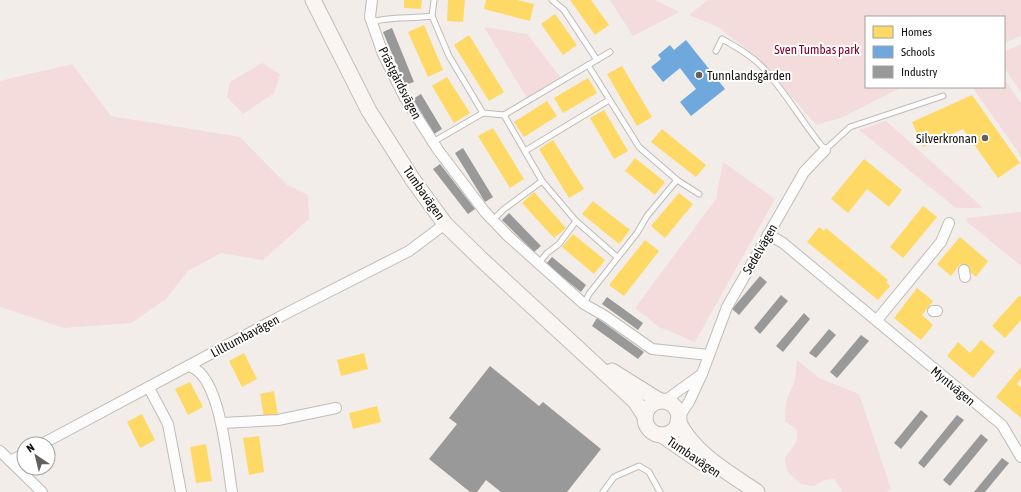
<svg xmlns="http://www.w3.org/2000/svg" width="1021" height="492" font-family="'Asap Condensed',sans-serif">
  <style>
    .green { fill: #f3dcdb }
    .homes { fill: #ffd966 }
    .schools { fill: #6fa8dc }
    .industry { fill: #999 }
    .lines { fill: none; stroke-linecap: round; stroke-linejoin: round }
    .lane-casing { stroke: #bfbbb7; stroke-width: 7 }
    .street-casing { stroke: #bfbbb7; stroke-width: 12 }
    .secondary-casing { stroke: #bfbbb7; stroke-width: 17 }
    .lane { stroke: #fdfcfc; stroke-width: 5 }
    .street { stroke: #fdfcfc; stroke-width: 10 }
    .secondary { stroke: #f9f5f3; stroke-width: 15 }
    .poi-dot { fill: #635f5c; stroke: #fff; stroke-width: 1.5 }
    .labels { text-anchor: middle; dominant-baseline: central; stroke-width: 4; stroke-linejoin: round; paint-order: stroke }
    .park-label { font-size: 13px; fill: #870029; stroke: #fff }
    .poi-label { font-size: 13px; fill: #161210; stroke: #fff; text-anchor: start }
    .street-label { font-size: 13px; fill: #161210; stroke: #fff }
  </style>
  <rect width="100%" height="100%" fill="#f2ede8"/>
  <g class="green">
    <polygon points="610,0 655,0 679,12 633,36"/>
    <polygon points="708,0 1021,0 1021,36 1004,43 1004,17 866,17 866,87 902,87 843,117 816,125 759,59 718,27 689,15"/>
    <polygon points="484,27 527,34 561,78 527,98"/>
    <polygon points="1021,44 1021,92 1004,68 1004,52"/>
    <polygon points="262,63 280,74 274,93 243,114 227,97 230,82"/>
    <polygon points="72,64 111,116 240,137 287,185 308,195 309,219 263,260 221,253 188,271 165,300 131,323 64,328 0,307 0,81"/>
    <polygon points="1004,79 1021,103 1021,156 972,87 1004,87"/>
    <polygon points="886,121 983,208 956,208 859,130"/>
    <polygon points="723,162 775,199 695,342 659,327 635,308 716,199"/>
    <polygon points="1021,212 1021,266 966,221 967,218"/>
    <polygon points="797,360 819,378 859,394 891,489 887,492 842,492 841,489 834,479 824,480 814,486 801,484 787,471 785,458 797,441 797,430 785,421 786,402 795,380"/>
  </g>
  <g class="homes">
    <polygon points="404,0 422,0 421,9 404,8"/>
    <polygon points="448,0 465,0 463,22 447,21"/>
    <polygon points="486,0 517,0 534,4 530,21 484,9"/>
    <polygon points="570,0 591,0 609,25 595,35"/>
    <polygon points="555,14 577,45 563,55 541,24"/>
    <polygon points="424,25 443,70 428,77 408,32"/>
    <polygon points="469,35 504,92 489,101 454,45"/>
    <polygon points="622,66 652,117 637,126 607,74"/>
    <polygon points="447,77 470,113 454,123 432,86"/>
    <polygon points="588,78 597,93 563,113 554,98"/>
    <polygon points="972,95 1020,163 998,178 963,129 923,147 912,122"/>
    <polygon points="547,101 557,116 524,137 514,122"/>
    <polygon points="604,110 628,151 614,159 590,118"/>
    <polygon points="493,128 524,179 510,188 478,136"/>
    <polygon points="662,129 706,165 696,177 651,142"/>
    <polygon points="553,140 584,189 569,198 539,149"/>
    <polygon points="635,158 665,182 655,195 625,171"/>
    <polygon points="864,159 902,190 889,207 867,189 848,213 831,199"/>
    <polygon points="534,192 566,228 554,238 522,203"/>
    <polygon points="679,193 693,204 665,238 651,226"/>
    <polygon points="593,201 630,230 619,244 582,214"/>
    <polygon points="923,206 937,217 903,258 890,247"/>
    <polygon points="819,227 824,231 826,228 888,280 886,282 890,286 878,300 807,242"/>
    <polygon points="573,234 605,260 594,274 562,247"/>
    <polygon points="960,237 988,261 976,277 960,264 951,276 937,264"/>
    <polygon points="645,240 659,251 624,296 609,285"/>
    <polygon points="917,288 933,301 922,315 933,325 921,340 894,318"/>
    <polygon points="1019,296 1021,297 1021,320 1005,338 992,326"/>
    <polygon points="981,340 995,352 973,378 947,356 958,342 970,353"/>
    <polygon points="244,353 257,379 242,387 229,361"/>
    <polygon points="364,353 368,369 341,376 337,360"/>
    <polygon points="1021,367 1021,379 1017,384 1021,387 1021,418 996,397"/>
    <polygon points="190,382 203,407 188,415 175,389"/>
    <polygon points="274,391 278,415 264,418 260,394"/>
    <polygon points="377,406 381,422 353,429 349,413"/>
    <polygon points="142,414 155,440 140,448 127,422"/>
    <polygon points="259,436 264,472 249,475 243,438"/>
    <polygon points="206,444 212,481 196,483 190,447"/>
  </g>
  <polygon class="schools" points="686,40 725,89 691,116 680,102 696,89 680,68 663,82 651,67 661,59 658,55 670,45 674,50"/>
  <g class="industry">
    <polygon points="392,28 414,82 405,85 383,32"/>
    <polygon points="421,94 442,129 434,134 413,99"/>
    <polygon points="463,148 493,197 485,202 455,153"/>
    <polygon points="440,164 475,209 468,214 433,169"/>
    <polygon points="509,213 541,246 534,252 502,220"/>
    <polygon points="552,257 586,285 581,292 546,264"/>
    <polygon points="760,276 767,282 739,315 732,309"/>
    <polygon points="781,295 788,301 760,334 754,328"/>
    <polygon points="607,297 643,323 638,330 602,304"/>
    <polygon points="804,313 810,319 783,352 776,346"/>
    <polygon points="597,318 644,352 638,359 592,326"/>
    <polygon points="829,329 836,335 816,358 809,353"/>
    <polygon points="861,335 869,341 837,378 830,372"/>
    <polygon points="490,366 539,406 543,402 601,449 567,492 501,492 486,480 477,492 470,492 429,459 457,424 449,418"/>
    <polygon points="921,410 928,416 901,449 894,443"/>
    <polygon points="957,415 964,420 924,468 918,463"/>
    <polygon points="981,434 988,440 950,486 943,480"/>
    <polygon points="1002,458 1009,463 985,492 974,492"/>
  </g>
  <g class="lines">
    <defs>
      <g id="lane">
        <polyline points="434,0 432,16 449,56 483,113"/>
        <polyline points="552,0 564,10 597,60"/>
        <path d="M371 22C390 16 412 19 432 16"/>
        <path d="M716 51 722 39C738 48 754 57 766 71 788 96 804 125 825 150L850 127 943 96"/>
        <polyline points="588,65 639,147 677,180 699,194"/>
        <polyline points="504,115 542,181 576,221 617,257"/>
        <polyline points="504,115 610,52"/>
        <polyline points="433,142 483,113 504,115"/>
        <polyline points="525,151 609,100"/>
        <polyline points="493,220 504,209 542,181"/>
        <polyline points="539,263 547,253 559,244 576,221"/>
        <polyline points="584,304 589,294 637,233 647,216 677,180"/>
        <polyline points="603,492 614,477 639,466 649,472 660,492"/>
      </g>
      <g id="street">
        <polyline points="372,0 370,17 383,54 405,98 438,150 485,212 508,236 584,304 605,316 652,349 709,355"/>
        <polyline points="768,234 783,243 1002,425 1021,457"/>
        <polyline points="964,270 965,277"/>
        <polyline points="933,311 937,311"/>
        <polyline points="877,320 941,242 949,223"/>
        <path d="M188 366C221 372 227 464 232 492"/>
        <polyline points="702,374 727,307 804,172 825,150"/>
        <polyline points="149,388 168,424 181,492"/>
        <polyline points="663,402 702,374 689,402 679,417"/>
        <polyline points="222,423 278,420 336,408"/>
        <polyline points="42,444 287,313 409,251 445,224"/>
        <polyline points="0,451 42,492"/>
        <polyline points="10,461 24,454"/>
      </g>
      <g id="secondary">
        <polyline points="313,0 369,111 413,180 445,224 482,260 635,401 645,416"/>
        <polyline points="612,371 660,401"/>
        <circle cx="662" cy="418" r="17"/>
        <path d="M678 421C694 454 728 472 757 492"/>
        <polyline points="662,435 704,464"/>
      </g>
    </defs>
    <use href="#lane" class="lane-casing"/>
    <use href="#street" class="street-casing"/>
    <use href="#secondary" class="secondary-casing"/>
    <use href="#lane" class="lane"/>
    <use href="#street" class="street"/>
    <use href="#secondary" class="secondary"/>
  </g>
  <g class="poi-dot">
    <circle cx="699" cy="75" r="4"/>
    <circle cx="985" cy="138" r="4"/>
  </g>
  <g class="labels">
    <g class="park-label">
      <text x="817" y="49">Sven Tumbas park</text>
    </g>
    <g class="poi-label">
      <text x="707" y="75">Tunnlandsgården</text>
      <text x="977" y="138" text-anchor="end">Silverkronan</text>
    </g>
    <g class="street-label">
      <text transform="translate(400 83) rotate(63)">Prästgårdsvägen</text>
      <text transform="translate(424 193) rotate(55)">Tumbavägen</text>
      <text transform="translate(760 249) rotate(-60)">Sedelvägen</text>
      <text transform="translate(245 336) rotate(-28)">Lilltumbavägen</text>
      <text transform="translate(953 386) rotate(40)">Myntvägen</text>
      <text transform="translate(694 457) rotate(34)">Tumbavägen</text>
    </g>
  </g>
  <rect x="865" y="16" width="140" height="72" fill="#ffffff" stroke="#a2a09f"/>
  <rect x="873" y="26" width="20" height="12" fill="#ffd966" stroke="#a2a09f"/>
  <text x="901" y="36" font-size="12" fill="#161210">Homes</text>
  <rect x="873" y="46" width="20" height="12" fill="#6fa8dc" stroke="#a2a09f"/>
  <text x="901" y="56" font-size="12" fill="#161210">Schools</text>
  <rect x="873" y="66" width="20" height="12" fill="#999999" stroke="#a2a09f"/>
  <text x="901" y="76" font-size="12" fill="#161210">Industry</text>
  <g transform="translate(36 456) rotate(325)"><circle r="19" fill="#ffffff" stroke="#a2a09f"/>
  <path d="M0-3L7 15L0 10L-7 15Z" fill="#635f5c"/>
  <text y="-6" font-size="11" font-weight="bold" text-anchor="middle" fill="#161210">N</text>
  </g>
</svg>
